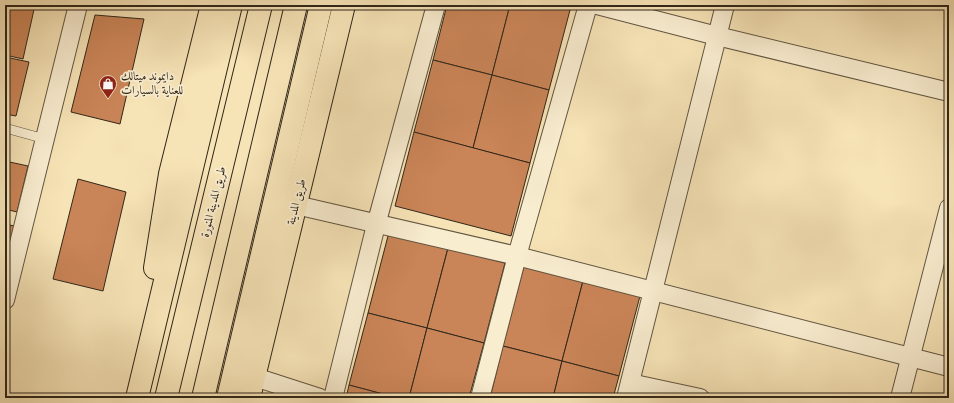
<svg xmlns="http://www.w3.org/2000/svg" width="954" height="403" font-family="'Sorts Mill Goudy',Amiri,serif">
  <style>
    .building { fill: #c98457; stroke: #31271a }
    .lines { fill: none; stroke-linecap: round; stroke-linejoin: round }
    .service-casing { stroke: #625641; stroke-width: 10 }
    .minor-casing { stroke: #625641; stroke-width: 20 }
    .primary-casing { stroke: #31271a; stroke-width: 24 }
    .motorway-casing { stroke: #31271a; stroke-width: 24 }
    .service { stroke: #f9edd0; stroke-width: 9 }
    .minor { stroke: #f9edd0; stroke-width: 18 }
    .primary { stroke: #f6e3b6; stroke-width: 22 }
    .motorway { stroke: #f6e3b6; stroke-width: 22 }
    .labels { text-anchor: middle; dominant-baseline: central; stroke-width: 3.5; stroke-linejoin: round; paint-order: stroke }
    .poi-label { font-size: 12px; fill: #31271a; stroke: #f9edd0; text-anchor: start }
    .street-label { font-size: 12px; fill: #31271a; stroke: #f9edd0 }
  </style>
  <rect width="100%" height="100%" fill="#f6e3b6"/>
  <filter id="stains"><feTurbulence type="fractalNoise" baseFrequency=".005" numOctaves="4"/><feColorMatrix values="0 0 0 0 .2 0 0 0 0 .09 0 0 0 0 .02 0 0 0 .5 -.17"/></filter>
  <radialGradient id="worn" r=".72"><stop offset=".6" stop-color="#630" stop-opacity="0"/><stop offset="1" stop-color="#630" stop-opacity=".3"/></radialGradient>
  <g class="building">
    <polygon points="5,5 35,5 23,59 5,55"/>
    <polygon points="447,5 510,5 492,75 433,60"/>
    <polygon points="510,5 552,5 570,10 549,90 492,75"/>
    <polygon points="95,15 144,19 120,124 71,112"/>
    <polygon points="5,57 29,62 16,116 5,114"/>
    <polygon points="433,60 492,75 473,148 414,132"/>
    <polygon points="492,75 549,90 530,163 473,148"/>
    <polygon points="414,132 530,163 511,236 395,206"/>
    <polygon points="5,161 28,166 17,212 5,209"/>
    <polygon points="78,179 126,192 103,291 53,279"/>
    <polygon points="5,224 14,226 5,267"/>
    <polygon points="389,232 448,248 427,328 368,313"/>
    <polygon points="448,248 505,263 484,343 427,328"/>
    <polygon points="524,266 583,281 562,361 503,346"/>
    <polygon points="583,281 640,296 619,376 562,361"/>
    <polygon points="368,313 427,328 409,398 398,398 349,385"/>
    <polygon points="427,328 484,343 469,398 409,398"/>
    <polygon points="503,346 562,361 553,398 490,398"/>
    <polygon points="562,361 619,376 613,398 553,398"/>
    <polygon points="349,385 398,398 346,398"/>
  </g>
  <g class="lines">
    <defs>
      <g id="service">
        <polyline points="5,128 45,139"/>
        <polyline points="936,257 949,260"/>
      </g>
      <g id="minor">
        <polyline points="597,5 717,36 949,92"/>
        <polyline points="296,205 517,256 949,367"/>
        <polyline points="5,300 78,5"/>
        <polyline points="255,377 320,398"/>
        <polyline points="630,383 700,398"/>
        <polyline points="333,398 376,225 436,5"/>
        <polyline points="480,398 517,256 588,5"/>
        <polyline points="626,398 725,5"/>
        <polyline points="900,398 949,208"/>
      </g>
      <g id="primary">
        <polyline points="155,268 170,174 212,5"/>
        <polyline points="137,398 231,5"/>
        <polyline points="228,398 321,5"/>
        <polyline points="249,398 344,5"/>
      </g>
      <g id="motorway">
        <polyline points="166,398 261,5"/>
        <polyline points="203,398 296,5"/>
      </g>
    </defs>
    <use href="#service" class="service-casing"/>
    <use href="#minor" class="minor-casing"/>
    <use href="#primary" class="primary-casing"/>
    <use href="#motorway" class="motorway-casing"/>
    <use href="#service" class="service"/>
    <use href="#minor" class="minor"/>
    <use href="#primary" class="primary"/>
    <use href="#motorway" class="motorway"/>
  </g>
  <defs>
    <symbol id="shop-pin" viewBox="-11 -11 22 30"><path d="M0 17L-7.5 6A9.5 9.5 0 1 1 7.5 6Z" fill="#8f2418" stroke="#f9edd0"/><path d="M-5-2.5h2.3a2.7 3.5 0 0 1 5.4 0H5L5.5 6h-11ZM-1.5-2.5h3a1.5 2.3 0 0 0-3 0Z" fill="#fff"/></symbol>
  </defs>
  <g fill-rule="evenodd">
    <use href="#shop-pin" x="98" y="74" width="20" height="27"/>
  </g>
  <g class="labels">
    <g class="poi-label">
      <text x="121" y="77">دايموند ميتالك<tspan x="121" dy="14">للعناية بالسيارات</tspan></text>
    </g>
    <g class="street-label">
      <text transform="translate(214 202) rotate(-76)">طريق المدينة المنورة</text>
      <text transform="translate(297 202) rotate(-76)">طريق المدينة</text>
    </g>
  </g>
  <rect width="954" height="403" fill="none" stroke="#f6e3b6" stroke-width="20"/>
  <rect x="6" y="6" width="942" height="391" fill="none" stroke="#31271a" stroke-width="2"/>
  <rect x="10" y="10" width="934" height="383" fill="none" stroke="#31271a"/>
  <rect width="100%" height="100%" filter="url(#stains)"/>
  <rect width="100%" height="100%" fill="url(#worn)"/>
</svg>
